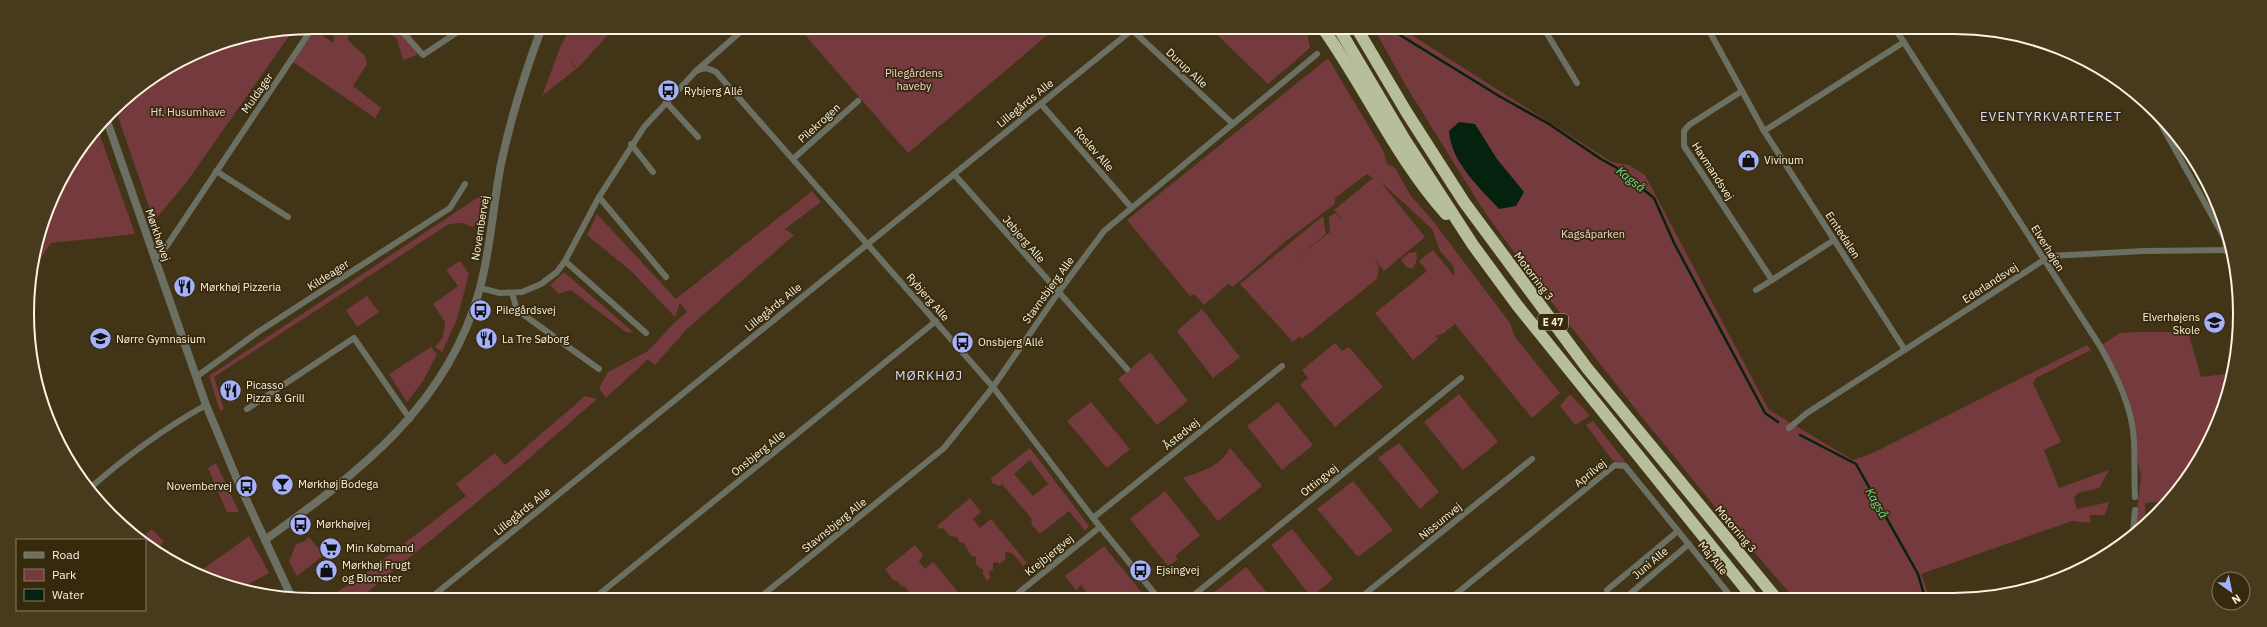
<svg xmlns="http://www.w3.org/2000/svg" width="2267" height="627" font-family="'IBM Plex Sans',sans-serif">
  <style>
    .green { fill: #743a3d; fill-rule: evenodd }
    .water { fill: #05220f }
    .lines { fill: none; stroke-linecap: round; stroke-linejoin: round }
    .stream { stroke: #05220f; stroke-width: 2.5 }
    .minor { stroke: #6c7062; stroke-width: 6 }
    .tertiary { stroke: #6c7062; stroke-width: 8 }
    .motorway { stroke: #b6be9c; stroke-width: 12 }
    .labels { text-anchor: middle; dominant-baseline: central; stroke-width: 3.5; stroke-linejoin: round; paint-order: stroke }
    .shield { fill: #372a0c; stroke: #c1b7a2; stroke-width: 1 }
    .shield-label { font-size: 10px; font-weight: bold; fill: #fcf3e2 }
    .street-label { font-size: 11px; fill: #fcf3e2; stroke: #372a0c }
    .park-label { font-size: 11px; fill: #f1d5d5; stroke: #372a0c }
    .poi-label { font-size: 11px; fill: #fcf3e2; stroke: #372a0c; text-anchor: start }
    .water-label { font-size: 12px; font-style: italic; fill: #65dd8e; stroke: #372a0c }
    .quarter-label { font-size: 13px; letter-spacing: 1px; fill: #d5daf7; stroke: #372a0c }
    .rim { fill: none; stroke: #fcf3e2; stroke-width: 2 }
  </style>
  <rect width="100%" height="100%" fill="#413417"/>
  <g class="green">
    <polygon points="335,27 353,27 347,39 365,56 367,64 353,86 381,108 375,118 293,62 313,33 320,28 322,35 333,43"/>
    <polygon points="381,27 409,27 417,55 403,60 397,39"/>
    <polygon points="571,27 615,27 577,69 567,55 576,69 542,96 561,45"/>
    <polygon points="798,27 1057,27 908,153"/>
    <polygon points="1209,27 1306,27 1310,48 1268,84"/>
    <polygon points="1373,27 1399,27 1612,162 1629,165 1645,175 1769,410 1853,460 1873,453 2087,345 2091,350 2036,378 2033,383 2061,442 2044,450 2059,488 2109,470 2099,488 2078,493 2074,498 2077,509 2109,502 2105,515 2090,515 2090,523 2072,521 1921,574 1930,598 1794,598 1720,513 1637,411 1532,277 1482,208 1406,86"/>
    <polygon points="294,29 186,183 154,221 115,108 124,98 204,49 258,32"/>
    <polygon points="1328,58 1384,152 1387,164 1395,168 1411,196 1433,221 1510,323 1515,337 1560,393 1532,418 1455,324 1444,333 1436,336 1438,339 1413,360 1375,313 1427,271 1419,261 1433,250 1454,276 1454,267 1440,251 1432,229 1380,181 1425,237 1384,271 1374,259 1379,267 1377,279 1302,339 1300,336 1293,342 1240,284 1323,216 1326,234 1295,259 1330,232 1329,217 1335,213 1344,221 1334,210 1373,178 1367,174 1335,198 1335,204 1286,241 1233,287 1228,284 1204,305 1194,294 1190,296 1127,220"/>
    <path d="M97 127 135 234 51 243 31 273C40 220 60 167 97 127Z"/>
    <polygon points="812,191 821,202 785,229 794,235 687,329 655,365 648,359 606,398 599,388 608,372 648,351 674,323 687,312 680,303 675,317 631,271 587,235 597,214 676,299"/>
    <polygon points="483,194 478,225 472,227 463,223 449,224 214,377 224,409 220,411 209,376"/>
    <path d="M1416 252C1418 257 1416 264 1413 268H1407L1401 260 1409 253Z"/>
    <polygon points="460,261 469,274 457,319 442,352 435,347 443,337 445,322 433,304 458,286 446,270"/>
    <polygon points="564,272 633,332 627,333 571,290 559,294 550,285"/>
    <polygon points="367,296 379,312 357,327 346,310"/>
    <polygon points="1202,309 1240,357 1213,378 1177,331"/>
    <polygon points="2137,332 2188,332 2201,377 2233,373 2210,440 2167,501 2145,503 2145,524 2134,532 2141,477 2127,408 2100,346 2120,333"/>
    <polygon points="1335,343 1342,351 1349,347 1383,387 1335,427 1300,385 1308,378 1302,370"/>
    <polygon points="431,347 437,354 423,381 407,402 389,374"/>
    <polygon points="1150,352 1188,401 1157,425 1118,379"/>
    <polygon points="1459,394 1498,442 1463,470 1424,422"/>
    <polygon points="1570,394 1590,416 1575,425 1560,406"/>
    <polygon points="585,396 597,399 510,475 358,600 325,600 366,573 466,496 456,484 495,453 505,465"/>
    <polygon points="1091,402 1130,449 1107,468 1067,421"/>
    <polygon points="1278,402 1313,445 1282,470 1247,426"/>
    <polygon points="1593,421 1627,464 1613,461 1586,425"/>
    <polygon points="1399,443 1439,492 1420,509 1378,458"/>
    <path d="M1030 448 1089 526 1085 531 1069 511 1040 534 1032 525 1031 518 1002 484 1000 486 992 483 991 478ZM1030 460 1048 484 1033 496 1014 474Z"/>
    <path d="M1230 448 1262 486 1218 521 1183 478C1201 472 1221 466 1230 448Z"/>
    <polygon points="216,463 239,512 227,512 208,468"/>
    <polygon points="1353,481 1393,530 1358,557 1317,509"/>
    <polygon points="1165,491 1200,535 1175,556 1178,559 1168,566 1130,519"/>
    <polygon points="970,498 981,512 973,519 980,528 991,519 1027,563 1023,566 1013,554 1008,552 1005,553 1005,560 1000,564 996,562 993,563 993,570 989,572 990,578 987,581 983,574 983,570 976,565 976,557 971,556 964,543 959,542 957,537 950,536 943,528 939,529 937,526"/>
    <polygon points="152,529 164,542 157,549 145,535"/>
    <polygon points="1292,529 1333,579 1311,597 1271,545"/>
    <polygon points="249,536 269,573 241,588 199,572"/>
    <polygon points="309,537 324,555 297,576 289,562 296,544 303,542"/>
    <polygon points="915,545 923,555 919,562 925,569 933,562 964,599 957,599 953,594 947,599 918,599 912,592 910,593 904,586 902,587 896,580 894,581 885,569"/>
    <polygon points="1104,546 1143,594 1135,599 1129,593 1122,599 1083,599 1081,596 1086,591 1081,585 1076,590 1065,576"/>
    <polygon points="1246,567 1272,599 1218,599 1212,594"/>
  </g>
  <path class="water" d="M1459 122 1475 124 1497 159 1524 192 1516 206 1499 209C1479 187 1451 162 1449 131Z"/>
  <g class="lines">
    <g class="stream">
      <polyline points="1387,27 1499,96 1549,124 1601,159 1617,168 1654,198 1674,243 1765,413 1778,422"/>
      <polyline points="1800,435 1856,464 1918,574 1925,598"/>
    </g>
    <g class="minor">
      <polyline points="398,27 423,55 456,33"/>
      <polyline points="1129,27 1232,123"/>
      <polyline points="1543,27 1577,83"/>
      <polyline points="1707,27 1764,131 1905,350"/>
      <path d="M1894 27 2100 346C2116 375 2133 408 2134 442 2135 460 2134 479 2135 497"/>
      <path d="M696 71C704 67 709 68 716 72L993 387 1093 518 1159 599"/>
      <polyline points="1742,91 1689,125 1684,131 1684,146 1772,280 1834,240"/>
      <polyline points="666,102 698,137"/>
      <polyline points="1041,104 1131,207"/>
      <polyline points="2152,108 2225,239 2226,251"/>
      <polyline points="1764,131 1904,42"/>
      <polyline points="631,144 653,172"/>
      <polyline points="793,159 858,101"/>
      <polyline points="216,171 288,217"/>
      <polyline points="954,174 1127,369"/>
      <polyline points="599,197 666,277"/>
      <polyline points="565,261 646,333"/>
      <polyline points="156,262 313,27"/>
      <polyline points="480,288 500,293 522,292 541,284 557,272 565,261 599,197 644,127 696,71 746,27"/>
      <polyline points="1756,290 1772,280"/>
      <polyline points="512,293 517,310 599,369"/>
      <polyline points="196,377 258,332 450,208 465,184"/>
      <polyline points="247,409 354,338 410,419"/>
      <polyline points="1789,428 1807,413 2050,256 2144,251 2232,250"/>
      <path d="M88 490C125 457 163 429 206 405"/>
      <polyline points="1093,518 1282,366"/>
      <polyline points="1678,531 1732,598"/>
      <polyline points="2133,532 2135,510"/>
      <polyline points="1360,598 1532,459"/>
      <polyline points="1451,598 1615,465 1625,466 1678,531 1607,590"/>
      <polyline points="1625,598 1689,544"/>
      <polyline points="758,599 944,448 993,387 1058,293 1104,231 1317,54"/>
      <polyline points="1011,599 1100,527"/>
      <polyline points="1189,599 1461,378"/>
      <polyline points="428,600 1132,30"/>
      <polyline points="592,600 936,321"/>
    </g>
    <g class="tertiary">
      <polyline points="106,118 206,405 239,484 292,598"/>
      <path d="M265 540C359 472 448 406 480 288 491 247 493 205 501 164 511 117 525 72 542 27"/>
    </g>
    <g class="motorway">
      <path d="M1322 27C1365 87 1396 158 1446 214"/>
      <polyline points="1338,27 1405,140 1473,245 1517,305 1753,598"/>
      <polyline points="1356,27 1407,113 1464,202 1587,368 1776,598"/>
    </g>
  </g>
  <defs>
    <symbol id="bus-disc" viewBox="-11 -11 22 22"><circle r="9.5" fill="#a6b1fc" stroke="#372a0c"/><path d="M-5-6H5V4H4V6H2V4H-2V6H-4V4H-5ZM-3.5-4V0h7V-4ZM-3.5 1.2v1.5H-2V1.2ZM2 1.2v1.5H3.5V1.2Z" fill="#111"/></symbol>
    <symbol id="shop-disc" viewBox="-11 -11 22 22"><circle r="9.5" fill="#a6b1fc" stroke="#372a0c"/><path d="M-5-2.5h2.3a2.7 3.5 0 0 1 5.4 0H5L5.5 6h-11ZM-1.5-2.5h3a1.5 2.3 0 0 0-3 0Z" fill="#111"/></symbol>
    <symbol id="restaurant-disc" viewBox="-11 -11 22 22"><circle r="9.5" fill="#a6b1fc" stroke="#372a0c"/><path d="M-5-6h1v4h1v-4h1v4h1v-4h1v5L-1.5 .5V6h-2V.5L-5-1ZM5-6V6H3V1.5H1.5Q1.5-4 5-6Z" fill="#111"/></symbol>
    <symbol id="school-disc" viewBox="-11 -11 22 22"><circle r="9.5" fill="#a6b1fc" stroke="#372a0c"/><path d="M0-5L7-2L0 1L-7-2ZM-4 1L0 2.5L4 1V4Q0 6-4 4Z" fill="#111"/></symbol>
    <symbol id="bar-disc" viewBox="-11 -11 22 22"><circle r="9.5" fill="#a6b1fc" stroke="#372a0c"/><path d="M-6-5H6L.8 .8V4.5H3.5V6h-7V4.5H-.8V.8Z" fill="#111"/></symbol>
    <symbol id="supermarket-disc" viewBox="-11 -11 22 22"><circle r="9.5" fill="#a6b1fc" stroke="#372a0c"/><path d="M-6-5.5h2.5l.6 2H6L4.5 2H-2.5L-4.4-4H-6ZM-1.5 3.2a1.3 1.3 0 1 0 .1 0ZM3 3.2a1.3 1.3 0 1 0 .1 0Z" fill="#111"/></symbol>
  </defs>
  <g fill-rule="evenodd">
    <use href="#bus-disc" x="656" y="78" width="25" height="25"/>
    <use href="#shop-disc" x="1736" y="148" width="25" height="25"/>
    <use href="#restaurant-disc" x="172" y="274" width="25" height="25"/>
    <use href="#bus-disc" x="468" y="298" width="25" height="25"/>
    <use href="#school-disc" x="2202" y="310" width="25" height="25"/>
    <use href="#school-disc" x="88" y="326" width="25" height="25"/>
    <use href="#restaurant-disc" x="474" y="326" width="25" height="25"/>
    <use href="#bus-disc" x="950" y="330" width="25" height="25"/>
    <use href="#restaurant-disc" x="218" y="378" width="25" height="25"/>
    <use href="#bar-disc" x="270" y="472" width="25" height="25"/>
    <use href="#bus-disc" x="234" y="474" width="25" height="25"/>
    <use href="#bus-disc" x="288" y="512" width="25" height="25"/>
    <use href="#supermarket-disc" x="318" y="536" width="25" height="25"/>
    <use href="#bus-disc" x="1128" y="558" width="25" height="25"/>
    <use href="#shop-disc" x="314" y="558" width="25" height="25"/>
  </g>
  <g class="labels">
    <rect class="shield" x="1538" y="314" width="30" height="16" rx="3"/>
    <g class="shield-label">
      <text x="1553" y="322">E 47</text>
    </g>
    <g class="street-label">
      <text transform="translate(1187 68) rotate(43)">Durup Alle</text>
      <text transform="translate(257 93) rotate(-55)">Muldager</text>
      <text transform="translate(1025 103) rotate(-39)">Lillegårds Alle</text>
      <text transform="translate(819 123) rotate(-42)">Pilekrogen</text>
      <text transform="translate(1094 149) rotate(49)">Roslev Alle</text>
      <text transform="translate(1713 171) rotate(57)">Havmandsvej</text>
      <text transform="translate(480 228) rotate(-81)">Novembervej</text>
      <text transform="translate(158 235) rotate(71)">Mørkhøjvej</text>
      <text transform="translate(1843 235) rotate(57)">Emtedalen</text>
      <text transform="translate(1024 239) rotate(49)">Jebjerg Alle</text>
      <text transform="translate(2048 248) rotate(58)">Elverhøjen</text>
      <text transform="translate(328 275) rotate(-33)">Kildeager</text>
      <text transform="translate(1534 276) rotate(53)">Motorring 3</text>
      <text transform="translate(1990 283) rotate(-33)">Ederlandsvej</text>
      <text transform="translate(1048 290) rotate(-54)">Stavnsbjerg Alle</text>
      <text transform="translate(928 297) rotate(49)">Rybjerg Alle</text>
      <text transform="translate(773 307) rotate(-39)">Lillegårds Alle</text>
      <text transform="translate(1181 434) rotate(-39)">Åstedvej</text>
      <text transform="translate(758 453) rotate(-39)">Onsbjerg Alle</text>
      <text transform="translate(1590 473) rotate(-39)">Aprilvej</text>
      <text transform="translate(1319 480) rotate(-39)">Ottingvej</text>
      <text transform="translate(522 511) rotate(-39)">Lillegårds Alle</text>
      <text transform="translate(1440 521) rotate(-39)">Nissumvej</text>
      <text transform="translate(834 525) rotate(-39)">Stavnsbjerg Alle</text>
      <text transform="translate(1736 529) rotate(50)">Motorring 3</text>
      <text transform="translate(1049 555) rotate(-39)">Krejbjergvej</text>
      <text transform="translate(1713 558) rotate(51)">Maj Alle</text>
      <text transform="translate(1650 563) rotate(-40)">Juni Alle</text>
    </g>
    <g class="park-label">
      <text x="914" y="73">Pilegårdens<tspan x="914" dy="13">haveby</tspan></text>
      <text x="188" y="112">Hf. Husumhave</text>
      <text x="1593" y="234">Kagsåparken</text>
    </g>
    <g class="poi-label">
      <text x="684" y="91">Rybjerg Allé</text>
      <text x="1764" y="160">Vivinum</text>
      <text x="200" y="287">Mørkhøj Pizzeria</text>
      <text x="496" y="310">Pilegårdsvej</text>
      <text x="2200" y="317" text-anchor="end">Elverhøjens<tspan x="2200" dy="13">Skole</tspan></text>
      <text x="116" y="339">Nørre Gymnasium</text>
      <text x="502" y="339">La Tre Søborg</text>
      <text x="978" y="342">Onsbjerg Allé</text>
      <text x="246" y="385">Picasso<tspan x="246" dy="13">Pizza &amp; Grill</tspan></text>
      <text x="298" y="484">Mørkhøj Bodega</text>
      <text x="232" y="486" text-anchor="end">Novembervej</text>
      <text x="316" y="524">Mørkhøjvej</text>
      <text x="346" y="548">Min Købmand</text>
      <text x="342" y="565">Mørkhøj Frugt<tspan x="342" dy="13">og Blomster</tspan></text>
      <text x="1156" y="570">Ejsingvej</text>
    </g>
    <g class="water-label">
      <text transform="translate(1631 179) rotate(39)">Kagså</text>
      <text transform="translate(1877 503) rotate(60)">Kagså</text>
    </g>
    <g class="quarter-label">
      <text x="2051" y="116">EVENTYRKVARTERET</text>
      <text x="929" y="375">MØRKHØJ</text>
    </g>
  </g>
  <path d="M0 0H2267V627H0ZM313 34H1954A279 279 0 0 1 2233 313V314A279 279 0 0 1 1954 593H313A279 279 0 0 1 34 314V313A279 279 0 0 1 313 34Z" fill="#473a1d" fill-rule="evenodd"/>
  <path class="rim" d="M313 34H1954A279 279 0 0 1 2233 313V314A279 279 0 0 1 1954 593H313A279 279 0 0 1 34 314V313A279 279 0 0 1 313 34Z"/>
  <rect x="16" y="539" width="130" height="72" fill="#372a0c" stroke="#867a62"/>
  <rect x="24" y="552" width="20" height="6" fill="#6c7062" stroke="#867a62"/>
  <text x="52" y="559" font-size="12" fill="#fcf3e2">Road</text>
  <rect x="24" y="569" width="20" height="12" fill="#743a3d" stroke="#867a62"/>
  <text x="52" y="579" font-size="12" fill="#fcf3e2">Park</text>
  <rect x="24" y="589" width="20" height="12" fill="#05220f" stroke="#867a62"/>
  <text x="52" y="599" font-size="12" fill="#fcf3e2">Water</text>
  <g transform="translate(2231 591) rotate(147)"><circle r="19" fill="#372a0c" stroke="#867a62"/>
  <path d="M0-3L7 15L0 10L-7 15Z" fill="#a6b1fc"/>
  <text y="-6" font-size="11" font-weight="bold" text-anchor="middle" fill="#fcf3e2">N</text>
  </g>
</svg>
